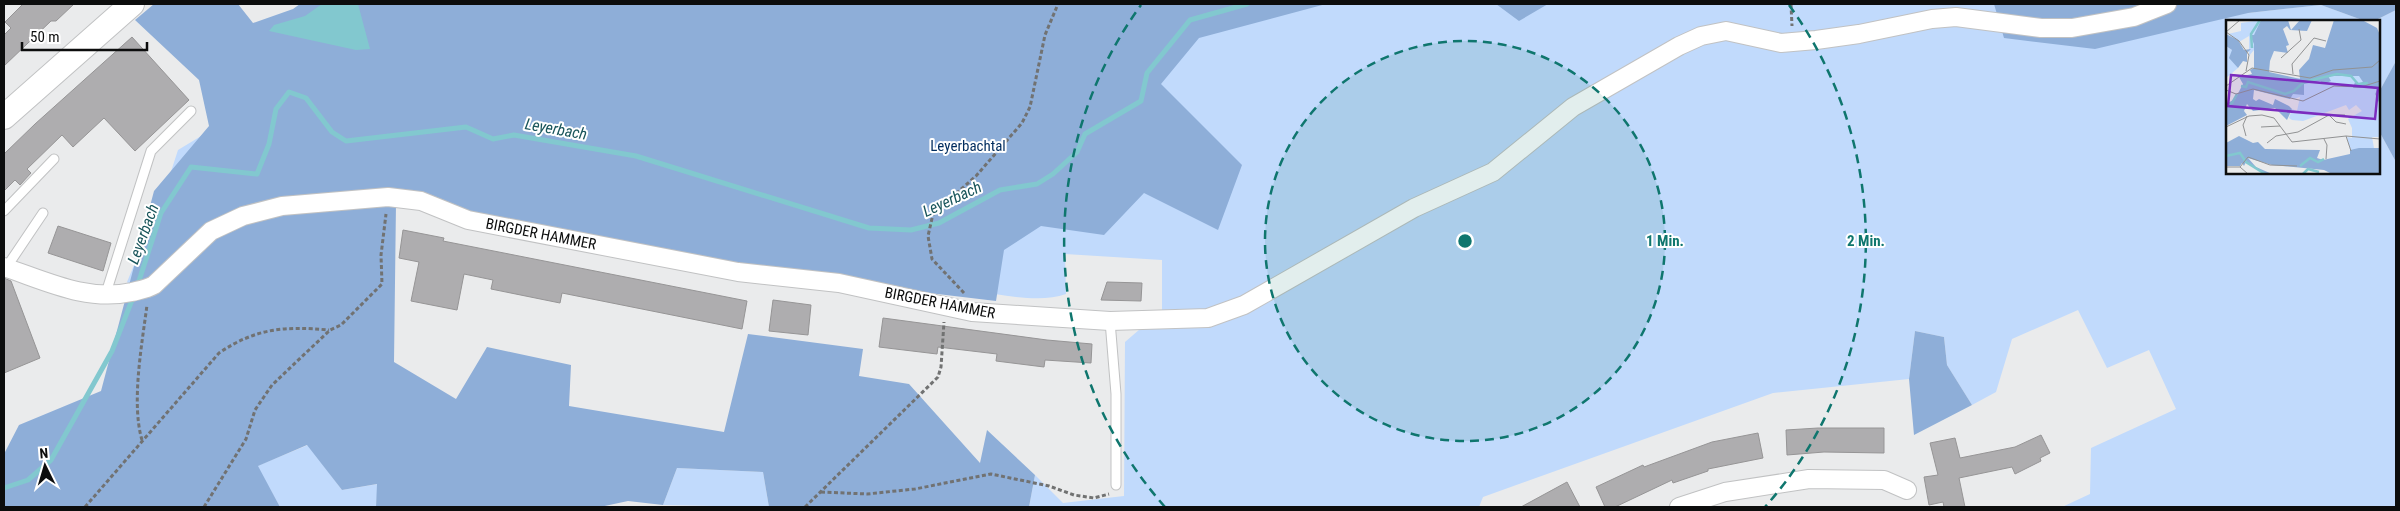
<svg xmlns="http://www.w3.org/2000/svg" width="2400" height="511" font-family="'Roboto Condensed',sans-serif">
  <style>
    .green { fill: #c1dafc }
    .forest { fill: #8eaed8 }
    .water { fill: #82c8cf }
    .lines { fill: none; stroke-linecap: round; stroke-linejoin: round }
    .stream { stroke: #82c8cf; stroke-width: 5 }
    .building { fill: #aeadaf; stroke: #969596 }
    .lane-casing { stroke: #c1c2c3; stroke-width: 11 }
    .street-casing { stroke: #c1c2c3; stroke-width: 20 }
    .secondary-casing { stroke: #c1c2c3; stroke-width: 26 }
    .path { stroke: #717272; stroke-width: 3; stroke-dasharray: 4 2.5; stroke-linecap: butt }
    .lane { stroke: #fff; stroke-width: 9 }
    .street { stroke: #fff; stroke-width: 18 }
    .secondary { stroke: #fff; stroke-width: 24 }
    .ring { fill: none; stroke: #0f766e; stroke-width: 2.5; stroke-dasharray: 9 6 }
    .labels { text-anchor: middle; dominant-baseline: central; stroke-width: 4; stroke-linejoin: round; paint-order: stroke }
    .park-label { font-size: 15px; fill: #002c5e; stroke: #fff }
    .street-label { font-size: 15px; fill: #0c0d0d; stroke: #fff }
    .water-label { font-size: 16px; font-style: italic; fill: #19555b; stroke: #fff }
    .inset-river { fill: none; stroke: #82c8cf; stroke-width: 2.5 }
    .inset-road { fill: none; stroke: #919293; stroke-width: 1 }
    .view { fill: #7b2cbf; fill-opacity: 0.15; stroke: #7b2cbf; stroke-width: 2.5 }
    .inset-edge { fill: none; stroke: #0c0d0d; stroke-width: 2.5 }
    .centre { fill: #0f766e; stroke: #fff; stroke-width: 2.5 }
    .ring-label { font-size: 15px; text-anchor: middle; font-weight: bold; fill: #0f766e; stroke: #fff; stroke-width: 4; stroke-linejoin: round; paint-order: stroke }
  </style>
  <rect width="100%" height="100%" fill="#eaebec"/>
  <g class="green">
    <path d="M504 4H2099L2248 13 2321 5 2365 21H2228V172H2379V131L2396 162V507H2062L2090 494 2091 448 2176 409 2149 350 2107 368 2078 310 2012 339 1996 392 1972 405 1947 365 1944 337 1915 331 1909 379 1773 393 1483 497 1479 507H1029L1035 475 1063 503 1124 496 1125 342 1162 310V260L1065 254 1066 294C1039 304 1002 294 973 291L394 192 151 306 127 282 165 190 178 150 211 130Z"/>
    <polygon points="2396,10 2396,61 2379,92 2379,21 2374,21"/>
    <polygon points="308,445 342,490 378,484 376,507 280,507 257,466"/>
    <polygon points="677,468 763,472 769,507 663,505"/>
  </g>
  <g class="forest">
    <polygon points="154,4 238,4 253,23 293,9 300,4 1326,4 1199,38 1161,84 1242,165 1218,230 1144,193 1104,235 1041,226 1004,250 996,301 762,273 396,203 394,362 456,399 487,347 571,365 569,406 724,432 748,334 863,349 859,376 909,384 980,463 987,430 1035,475 1029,507 769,507 763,472 677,468 663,505 628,501 600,507 376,507 377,484 342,490 307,445 258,466 280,507 4,507 4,454 19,425 101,391 154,191 209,126 199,80 135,20"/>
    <polygon points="1496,4 1548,4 1519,21"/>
    <polygon points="1994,4 2396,4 2396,10 2374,21 2365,21 2321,5 2248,13 2095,49 2004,38"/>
    <polygon points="2396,61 2396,162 2379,131 2379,92"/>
    <polygon points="1915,331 1944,337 1947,365 1972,405 1914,435 1909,379"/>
  </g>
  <polygon class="water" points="322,4 358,4 370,49 356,50 269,31 274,25 305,16"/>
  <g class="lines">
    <g class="stream">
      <polyline points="137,287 161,213 191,167 257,174 269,144 276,109 289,92 306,98 332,132 346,141 466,127 493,139 514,135 636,156 869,228 911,230 939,223 1000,190 1037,184 1053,174 1077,152 1085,134 1141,101 1147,73 1190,20 1247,4"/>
      <polyline points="4,488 28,480 51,460 112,351 134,295"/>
    </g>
  </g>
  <g class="building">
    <polygon points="23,4 74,4 56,21 51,21 4,66 4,35 11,28 5,22"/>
    <polygon points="132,37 189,100 135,151 104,118 73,147 62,135 27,169 31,173 20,185 15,180 4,191 4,154 35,124"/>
    <polygon points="58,226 111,243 103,271 48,253"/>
    <polygon points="403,230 444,238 443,241 747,301 742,329 562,293 560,303 491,289 493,280 464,274 457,310 411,301 419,262 399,258"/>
    <polygon points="4,278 11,281 40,358 4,373"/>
    <polygon points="1107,282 1142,283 1141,301 1101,300"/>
    <polygon points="773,300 811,305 808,335 769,331"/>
    <polygon points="883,318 1047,340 1092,344 1091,363 1045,360 1044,367 996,361 997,354 938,347 937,354 879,347"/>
    <polygon points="1818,428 1884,428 1884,453 1824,452 1787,455 1786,430"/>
    <polygon points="1758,433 1763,458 1708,469 1708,471 1673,483 1672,480 1615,507 1605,507 1596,487 1643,465 1644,467 1712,442"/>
    <polygon points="2041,435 2050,453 2040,458 2041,461 2015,474 2012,467 1959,478 1965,507 1944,507 1943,502 1929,505 1924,477 1938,475 1930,443 1955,438 1960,458 2015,447"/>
    <polygon points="1567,482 1580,507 1521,507"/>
  </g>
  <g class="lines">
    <defs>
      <g id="lane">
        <polyline points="4,211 54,159"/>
        <polyline points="6,268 43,213"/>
        <polyline points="105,296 151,151 191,111"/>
        <polyline points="1110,321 1116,394 1116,485"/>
      </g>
      <g id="street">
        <path d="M4 267C46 281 87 302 132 292 140 290 147 289 154 285L211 231 243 216 282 206 388 197 421 201 468 220 738 272 839 283 972 312 1110 321 1208 318 1244 305 1414 208 1493 172 1573 107 1679 46 1701 36 1726 31 1781 43 1816 40 1859 34 1932 19 1956 17 2041 28H2072L2134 17 2167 4"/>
        <polyline points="1679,507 1725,492 1809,479 1884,480 1907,490"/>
      </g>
      <polyline id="secondary" points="4,117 132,4"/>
    </defs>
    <use href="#lane" class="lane-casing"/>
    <use href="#street" class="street-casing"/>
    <use href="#secondary" class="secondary-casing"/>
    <g class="path">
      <polyline points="1791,4 1792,26"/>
      <polyline points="964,293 932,259 928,236 933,214 976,176 1022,123 1030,107 1045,35 1058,4"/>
      <path d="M142 440C131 403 142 344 147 305"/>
      <polyline points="821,492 867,494 915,489 991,474 1049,486 1074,495 1094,498 1109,494"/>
      <path d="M85 507 219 353C256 328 285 326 329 330"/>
      <polyline points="204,507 246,439 255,410 272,385 330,330 341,325 382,284 381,255 386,214"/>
      <polyline points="805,507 938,377 941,367 944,322"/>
    </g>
    <use href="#lane" class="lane"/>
    <use href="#street" class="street"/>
    <use href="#secondary" class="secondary"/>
  </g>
  <circle cx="1465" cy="241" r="200" fill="#0f766e" fill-opacity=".12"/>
  <g class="ring">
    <circle cx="1465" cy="241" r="200"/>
    <path d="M1165 507A401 401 0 0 1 1141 5M1789 5A401 401 0 0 1 1765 507"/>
  </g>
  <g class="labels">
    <g class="park-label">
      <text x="968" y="146">Leyerbachtal</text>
    </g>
    <g class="street-label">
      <text transform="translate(541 234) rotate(11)">BIRGDER HAMMER</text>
      <text transform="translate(940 303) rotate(11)">BIRGDER HAMMER</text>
    </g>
    <g class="water-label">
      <text transform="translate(556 129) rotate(10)">Leyerbach</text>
      <text transform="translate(952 199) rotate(-25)">Leyerbach</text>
      <text transform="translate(143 234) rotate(-70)">Leyerbach</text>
    </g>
  </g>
  <g transform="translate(2226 20)">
    <rect width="154" height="154" fill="#eaebec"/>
    <path d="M35 0 28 30 23 36V16L13 22 2 14 15 11V3ZM0 26 6 30 12 48 0 58ZM138 48 142 68 153 69 149 74 154 85V117H146L148 128 124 130 121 117 126 118V108L122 99 136 91 130 85 123 90 120 85 77 101 66 100 63 98 66 89 71 91 74 77 68 79 15 65 60 57 83 59Z" fill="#c1dafc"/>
    <path d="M35 0H62L65 10 74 0H86L81 11 64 10 61 6 57 9 63 25 60 26 62 33 48 31 44 41 43 52 74 59 73 50 83 39 87 25 99 28 108 0H136L151 8 154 15V85L149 74 152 68H127L129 62 131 64 137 62 133 56H102L105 61 98 64 94 61 78 64V75L67 74 64 79 28 70 27 79 30 81 33 79 47 85 49 79 63 86 66 89 61 100 49 88 27 91 21 84 18 91 21 95 0 106V84L9 79 17 64 13 57 26 54 24 50 28 48V24L24 15H28ZM0 14 12 20 18 30 25 29 21 33V42L17 41 12 48 3 38 6 30 0 26ZM13 116 27 123 32 122 39 129 94 130 91 138 97 140 124 134V130L133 128H154V154H106L98 150 46 145 22 138 30 147 46 154H38L20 142 18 146 16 143 14 146H0V123Z" fill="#8eaed8"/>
    <path class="inset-river" d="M26 28 25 14 34 0M15 66 20 67 22 62 59 74 68 71 78 62 111 54 125 56 132 64 142 63M0 85 6 83 11 74M0 136 14 133 20 142 39 154M74 146 84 138 92 142 98 139M77 154 82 149 93 152"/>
    <path class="inset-road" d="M14 0 0 12 13 21 23 35 20 51M55 38 75 20 73 9M67 54 66 44 88 18 100 21M0 66 26 48 84 58 107 50 146 47 154 40M0 70 10 74 27 69 77 81 108 66 135 67 154 61M103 95 110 102 120 104M0 107 23 96 36 95 48 98 66 122 120 116 154 119M35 107 54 106M20 116 17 105 21 96M120 116 125 131M98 119 101 125 100 139M41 123 50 116 72 112 103 95H119M0 147H14L22 154M14 147 22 137 44 145 71 146"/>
    <path class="view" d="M5 55 152 68 149 99 2 86Z"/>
    <rect width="154" height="154" class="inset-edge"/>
  </g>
  <circle cx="1465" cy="241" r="8" class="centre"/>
  <g class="ring-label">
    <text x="1665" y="246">1 Min.</text>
    <text x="1866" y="246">2 Min.</text>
  </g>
  <rect width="2400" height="511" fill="none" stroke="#0c0d0d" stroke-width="10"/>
  <g transform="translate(45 466) rotate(355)" stroke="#ffffff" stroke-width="4" paint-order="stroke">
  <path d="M0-4L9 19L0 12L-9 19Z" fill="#0c0d0d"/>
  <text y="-8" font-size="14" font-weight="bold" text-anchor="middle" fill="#0c0d0d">N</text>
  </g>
  <path d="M22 42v8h125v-8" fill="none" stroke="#0c0d0d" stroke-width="2.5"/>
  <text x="30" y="42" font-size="15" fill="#0c0d0d" stroke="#ffffff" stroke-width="4" paint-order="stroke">50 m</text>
</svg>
